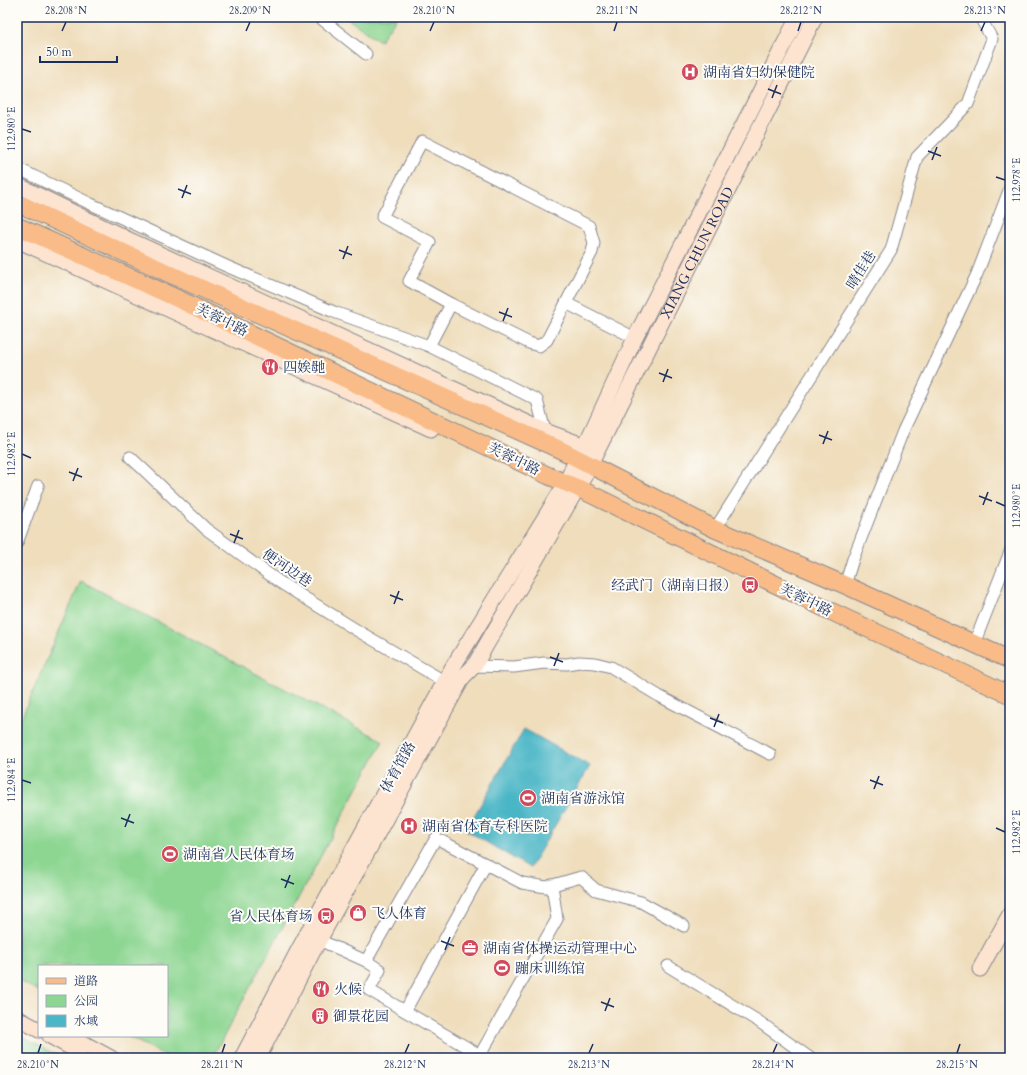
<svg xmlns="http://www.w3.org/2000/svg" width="1027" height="1075" font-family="Cardo,'Noto Serif SC',serif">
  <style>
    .green { fill: #8dd692; stroke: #548278 }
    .water { fill: #4ab6c6; stroke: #327292 }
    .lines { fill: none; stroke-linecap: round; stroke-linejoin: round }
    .street-casing { stroke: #85868c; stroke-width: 13 }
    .secondary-casing { stroke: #85868c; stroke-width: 17 }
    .primary-casing { stroke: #85868c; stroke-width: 19 }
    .street { stroke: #fff; stroke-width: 11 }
    .secondary { stroke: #fde4d0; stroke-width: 15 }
    .primary { stroke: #f9bc89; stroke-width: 17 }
    .ticks { fill: none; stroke: #1b2f5e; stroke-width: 1.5 }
    .labels { text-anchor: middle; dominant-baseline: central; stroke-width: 4; stroke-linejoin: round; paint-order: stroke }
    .poi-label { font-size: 14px; fill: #1b2f5e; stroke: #fdfcf7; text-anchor: start }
    .street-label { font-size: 14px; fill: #1b2f5e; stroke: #fdfcf7 }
    .neatline { fill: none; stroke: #1b2f5e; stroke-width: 1.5 }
    .ticks-label { font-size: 10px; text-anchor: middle; fill: #1b2f5e }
  </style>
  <rect width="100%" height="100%" fill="#fdfcf7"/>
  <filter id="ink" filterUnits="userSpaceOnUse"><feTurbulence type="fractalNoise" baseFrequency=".025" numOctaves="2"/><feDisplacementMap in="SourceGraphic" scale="8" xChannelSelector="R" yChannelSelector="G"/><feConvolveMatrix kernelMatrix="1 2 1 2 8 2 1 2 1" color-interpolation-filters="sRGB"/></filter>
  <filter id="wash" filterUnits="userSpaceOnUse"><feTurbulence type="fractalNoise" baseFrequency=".012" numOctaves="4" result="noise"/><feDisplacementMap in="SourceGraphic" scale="16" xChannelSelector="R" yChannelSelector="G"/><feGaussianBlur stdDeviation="0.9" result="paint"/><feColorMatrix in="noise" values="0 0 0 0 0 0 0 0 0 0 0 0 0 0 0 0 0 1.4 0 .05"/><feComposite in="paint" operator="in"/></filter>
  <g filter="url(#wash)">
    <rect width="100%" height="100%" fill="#efddbb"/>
    <g class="green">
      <polygon points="345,17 397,17 380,41"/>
      <polygon points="81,581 383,741 212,1058 170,1058 127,1036 167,1036 167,966 39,966 39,991 17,980 17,728"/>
      <polygon points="17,1034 62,1058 17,1058"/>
    </g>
    <polygon class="water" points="524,729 590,766 530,868 466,830"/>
  </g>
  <g filter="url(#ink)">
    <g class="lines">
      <defs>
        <g id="street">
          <polyline points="319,17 366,54"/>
          <polygon points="422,141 589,226 594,243 592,252 547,340 539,346 529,343 451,304 409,281 430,242 382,217"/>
          <polyline points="17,168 91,204 226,266 334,312 429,346 537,400 545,431"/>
          <polyline points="566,303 635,338"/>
          <polyline points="429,346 451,304"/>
          <polyline points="130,457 143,469 206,529 281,583 358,631 444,681"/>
          <polyline points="715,529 891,250 917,157 968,104 992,39 980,17"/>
          <polyline points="17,543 38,486"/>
          <polyline points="845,585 853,559 903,431 977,274 1010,188"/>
          <polyline points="974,644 1010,552"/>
          <polyline points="474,666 514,667 544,663 567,664 579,662 595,663 611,667 659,696 770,754"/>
          <polyline points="319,940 366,961 380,970 369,990 485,1058"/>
          <polyline points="366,961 436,838 522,883 546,887 581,877 596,890 641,902 684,926"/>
          <polyline points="668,966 758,1021 810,1058"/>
          <polyline points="405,1011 486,864"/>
          <polyline points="480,1055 557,919 552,885"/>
        </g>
        <g id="secondary">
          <polyline points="17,185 125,238 545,431 585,446"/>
          <polyline points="17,240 431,429"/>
          <polyline points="980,969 1010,914"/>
          <polyline points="17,1018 39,1030"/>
          <polyline points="50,1036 79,1052"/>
          <polyline points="70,1036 111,1058"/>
          <polyline points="242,1058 299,949 451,670 566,483 577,458 585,446 635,338 798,17"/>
          <path id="s1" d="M258 1058 311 955 463 677 474 666 585 475 815 17"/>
        </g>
        <g id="primary">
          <polyline points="17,203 183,280 561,450 715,529 845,585 1010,660"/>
          <polyline points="17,226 176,298 549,476 578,488 826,609 1010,695"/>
        </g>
      </defs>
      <use href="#street" class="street-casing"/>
      <use href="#secondary" class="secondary-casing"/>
      <use href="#primary" class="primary-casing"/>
      <use href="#street" class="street"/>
      <use href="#secondary" class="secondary"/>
      <use href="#primary" class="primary"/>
    </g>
  </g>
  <path class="ticks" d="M62 31 66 22M246 31 250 22M430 31 434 22M614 31 617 22M798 31 801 22M981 31 985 22M768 89 781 94M772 98 777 85M22 129 31 132M928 151 941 156M932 160 937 147M996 177 1005 180M178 189 191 194M182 198 187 185M339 250 352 255M343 259 348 246M499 312 512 317M503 321 508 308M659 373 672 378M663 382 668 369M819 435 832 440M823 444 828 431M22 454 31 458M69 472 82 477M73 481 78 468M979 496 992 501M996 502 1005 506M983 505 988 492M230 534 243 539M234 543 239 530M390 595 403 600M394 604 399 591M550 657 563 662M554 666 559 653M710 718 723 723M714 727 719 714M22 780 31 783M870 780 883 785M874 789 879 776M121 818 134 823M125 827 130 814M996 828 1005 832M281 879 294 884M285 888 290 875M441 941 454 946M445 950 450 937M601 1002 614 1007M605 1011 610 998M38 1053 41 1044M222 1053 225 1044M405 1053 409 1044M589 1053 593 1044M773 1053 777 1044M957 1053 960 1044"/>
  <defs>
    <symbol id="hospital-disc" viewBox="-11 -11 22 22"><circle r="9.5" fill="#d1495b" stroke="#fdfcf7"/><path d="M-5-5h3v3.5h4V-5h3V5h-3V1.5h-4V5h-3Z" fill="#fff"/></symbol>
    <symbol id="restaurant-disc" viewBox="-11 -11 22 22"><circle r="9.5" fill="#d1495b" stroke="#fdfcf7"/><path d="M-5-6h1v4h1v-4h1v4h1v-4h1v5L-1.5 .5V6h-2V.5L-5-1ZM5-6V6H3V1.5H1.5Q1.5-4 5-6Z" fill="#fff"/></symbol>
    <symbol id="bus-disc" viewBox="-11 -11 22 22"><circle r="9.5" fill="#d1495b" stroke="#fdfcf7"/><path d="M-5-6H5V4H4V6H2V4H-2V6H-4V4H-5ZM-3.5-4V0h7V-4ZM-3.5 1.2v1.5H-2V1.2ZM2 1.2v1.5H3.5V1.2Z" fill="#fff"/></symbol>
    <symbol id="stadium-disc" viewBox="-11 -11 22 22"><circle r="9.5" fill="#d1495b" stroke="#fdfcf7"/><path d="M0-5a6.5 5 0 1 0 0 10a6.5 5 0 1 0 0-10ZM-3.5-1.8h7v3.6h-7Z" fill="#fff"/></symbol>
    <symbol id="shop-disc" viewBox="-11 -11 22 22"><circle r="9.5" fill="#d1495b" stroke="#fdfcf7"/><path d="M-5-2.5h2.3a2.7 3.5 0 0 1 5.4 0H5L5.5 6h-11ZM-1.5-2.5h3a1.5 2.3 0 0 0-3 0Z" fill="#fff"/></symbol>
    <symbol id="office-disc" viewBox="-11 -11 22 22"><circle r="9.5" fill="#d1495b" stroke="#fdfcf7"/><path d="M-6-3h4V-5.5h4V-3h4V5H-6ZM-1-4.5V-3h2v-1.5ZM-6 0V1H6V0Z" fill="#fff"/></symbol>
    <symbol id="building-disc" viewBox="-11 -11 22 22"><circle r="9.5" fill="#d1495b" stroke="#fdfcf7"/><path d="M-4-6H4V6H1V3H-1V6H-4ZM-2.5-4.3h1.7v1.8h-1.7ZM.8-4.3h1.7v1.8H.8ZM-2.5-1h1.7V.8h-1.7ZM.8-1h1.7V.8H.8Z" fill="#fff"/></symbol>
  </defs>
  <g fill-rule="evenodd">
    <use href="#hospital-disc" x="680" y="62" width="20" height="20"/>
    <use href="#restaurant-disc" x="260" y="357" width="20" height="20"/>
    <use href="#bus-disc" x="740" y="575" width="20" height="20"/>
    <use href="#stadium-disc" x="518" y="788" width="20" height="20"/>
    <use href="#hospital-disc" x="399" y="816" width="20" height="20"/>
    <use href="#stadium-disc" x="160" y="844" width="20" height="20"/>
    <use href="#shop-disc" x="348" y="903" width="20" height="20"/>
    <use href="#bus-disc" x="316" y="906" width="20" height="20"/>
    <use href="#office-disc" x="460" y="938" width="20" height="20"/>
    <use href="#stadium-disc" x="492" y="958" width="20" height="20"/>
    <use href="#restaurant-disc" x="311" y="979" width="20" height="20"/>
    <use href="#building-disc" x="310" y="1006" width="20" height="20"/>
  </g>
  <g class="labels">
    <g class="poi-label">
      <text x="703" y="72">湖南省妇幼保健院</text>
      <text x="283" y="367">四娭毑</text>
      <text x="737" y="585" text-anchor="end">经武门（湖南日报）</text>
      <text x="541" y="798">湖南省游泳馆</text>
      <text x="422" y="826">湖南省体育专科医院</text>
      <text x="183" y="854">湖南省人民体育场</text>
      <text x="371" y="913">飞人体育</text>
      <text x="313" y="916" text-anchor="end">省人民体育场</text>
      <text x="483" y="948">湖南省体操运动管理中心</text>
      <text x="515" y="968">蹦床训练馆</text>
      <text x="334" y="989">火候</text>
      <text x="333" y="1016">御景花园</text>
    </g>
    <g class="street-label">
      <text stroke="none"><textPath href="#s1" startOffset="918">XIANG CHUN ROAD</textPath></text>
      <text transform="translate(861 270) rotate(-58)">晴佳巷</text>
      <text transform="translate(222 320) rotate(26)">芙蓉中路</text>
      <text transform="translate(514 459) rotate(26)">芙蓉中路</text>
      <text transform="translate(287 568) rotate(34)">便河边巷</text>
      <text transform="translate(806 600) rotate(26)">芙蓉中路</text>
      <text transform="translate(398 767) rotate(-61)">体育馆路</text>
    </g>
  </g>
  <rect width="1027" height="1075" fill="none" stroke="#fdfcf7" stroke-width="44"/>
  <rect x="38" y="965" width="130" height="72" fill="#fdfcf7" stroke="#a3aaba"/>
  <rect x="46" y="978" width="20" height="6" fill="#f9bc89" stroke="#a3aaba"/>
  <text x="74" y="985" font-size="12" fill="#1b2f5e">道路</text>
  <rect x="46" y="995" width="20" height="12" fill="#8dd692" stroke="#a3aaba"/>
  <text x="74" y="1005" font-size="12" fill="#1b2f5e">公园</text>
  <rect x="46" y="1015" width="20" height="12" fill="#4ab6c6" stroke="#a3aaba"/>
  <text x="74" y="1025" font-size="12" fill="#1b2f5e">水域</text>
  <path d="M40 56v6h77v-6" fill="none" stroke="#1b2f5e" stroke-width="2"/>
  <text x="46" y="56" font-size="12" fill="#1b2f5e" stroke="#fdfcf7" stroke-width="3" paint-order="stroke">50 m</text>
  <rect x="22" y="22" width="983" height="1031" class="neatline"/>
  <g class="ticks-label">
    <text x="66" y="14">28.208°N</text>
    <text x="250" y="14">28.209°N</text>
    <text x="434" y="14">28.210°N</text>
    <text x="617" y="14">28.211°N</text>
    <text x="801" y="14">28.212°N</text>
    <text x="985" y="14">28.213°N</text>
    <text transform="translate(11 129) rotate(-90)" y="4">112.980°E</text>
    <text transform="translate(1016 180) rotate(-90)" y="4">112.978°E</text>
    <text transform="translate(11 454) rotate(-90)" y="4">112.982°E</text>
    <text transform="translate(1016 506) rotate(-90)" y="4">112.980°E</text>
    <text transform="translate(11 780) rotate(-90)" y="4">112.984°E</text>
    <text transform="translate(1016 832) rotate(-90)" y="4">112.982°E</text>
    <text x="38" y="1068">28.210°N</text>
    <text x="222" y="1068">28.211°N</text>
    <text x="405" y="1068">28.212°N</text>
    <text x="589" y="1068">28.213°N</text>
    <text x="773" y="1068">28.214°N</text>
    <text x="957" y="1068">28.215°N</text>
  </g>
</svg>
